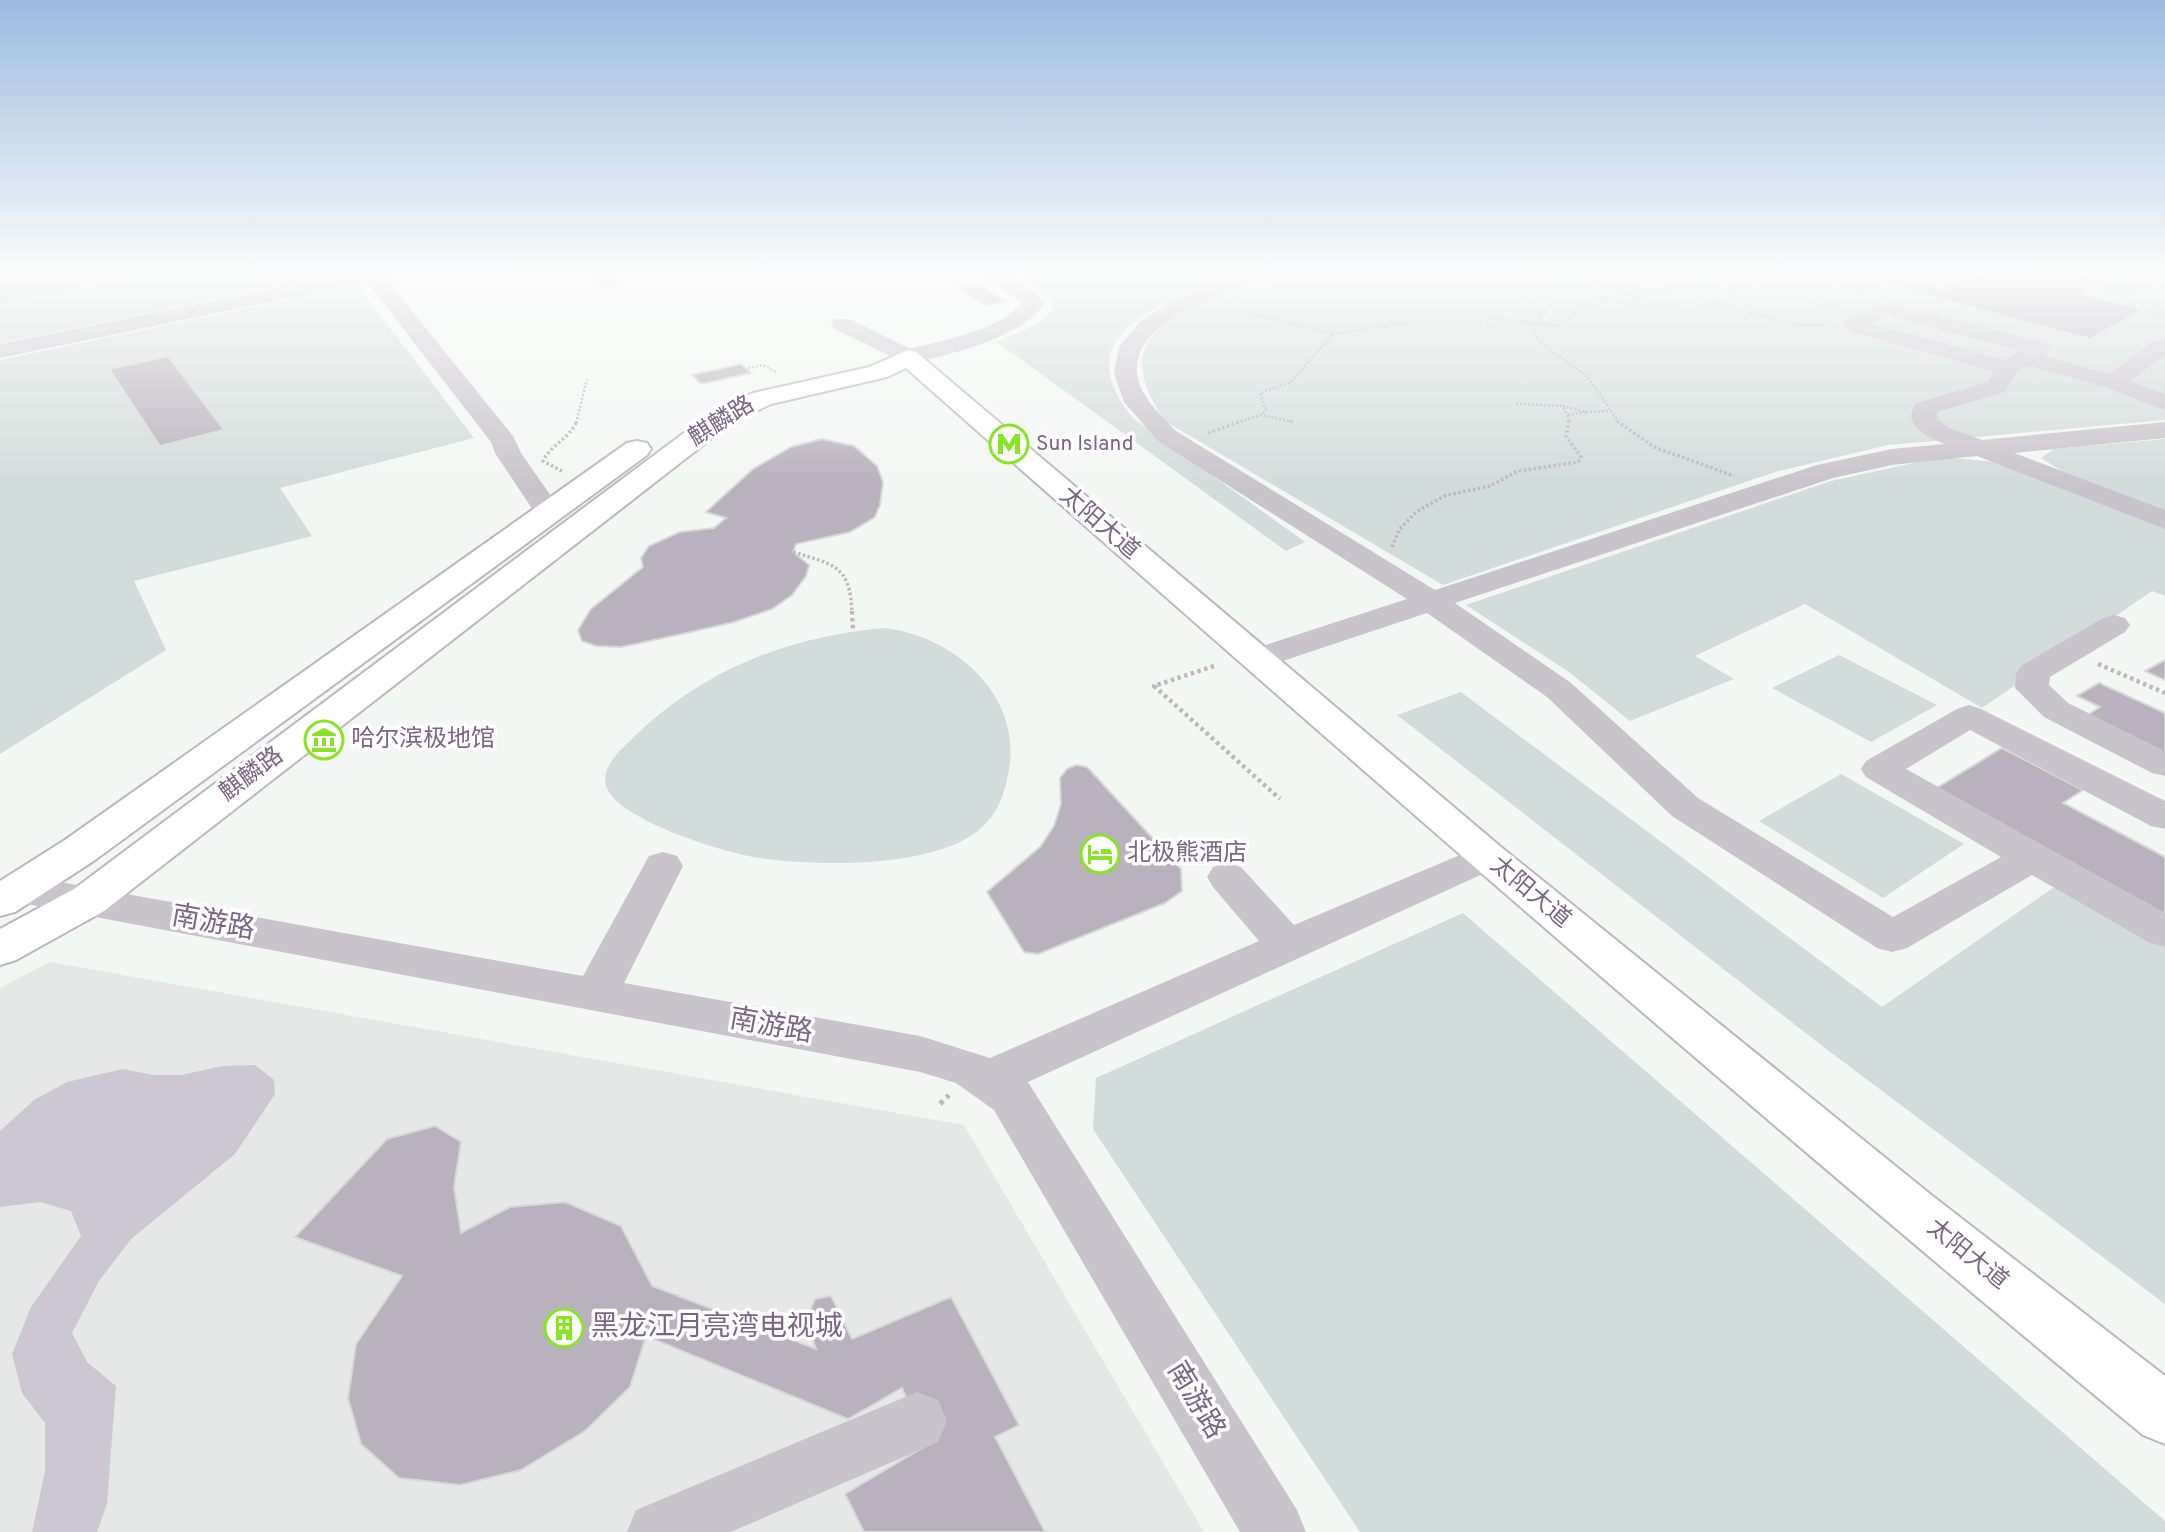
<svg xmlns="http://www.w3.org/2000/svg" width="2165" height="1532" font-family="Overpass,'Noto Sans SC',sans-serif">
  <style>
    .built { fill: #e6e7e7 }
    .green { fill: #d2dcda }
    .water { fill: #cdc7d3 }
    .building { fill: #b9b1bd; stroke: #d6d8d7; stroke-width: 2 }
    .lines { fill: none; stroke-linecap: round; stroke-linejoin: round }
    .major-casing { stroke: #bcb7bf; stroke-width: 4 }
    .path-far3 { stroke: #bdb9bf; stroke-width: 2.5; stroke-dasharray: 2 2; stroke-linecap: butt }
    .path-far2 { stroke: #bdb9bf; stroke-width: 3.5; stroke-dasharray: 2.5 2.5; stroke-linecap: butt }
    .path-far1 { stroke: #bdb9bf; stroke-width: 4.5; stroke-dasharray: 3.5 3.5; stroke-linecap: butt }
    .path { stroke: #bdb9bf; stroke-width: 5; stroke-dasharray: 4.5 4.5; stroke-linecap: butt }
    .minor { fill: #c9c4cb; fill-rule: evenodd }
    .major { fill: #fff; fill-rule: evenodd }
    .labels { text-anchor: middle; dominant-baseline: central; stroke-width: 7; stroke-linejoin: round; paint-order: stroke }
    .far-poi-label { font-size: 21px; fill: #7b6585; stroke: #fff; text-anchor: start }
    .street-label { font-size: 24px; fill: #7b6585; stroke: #fff }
    .poi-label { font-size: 24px; fill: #7b6585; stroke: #fff; text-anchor: start }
    .near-street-label { font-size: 28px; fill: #7b6585; stroke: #fff }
    .near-poi-label { font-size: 28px; fill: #7b6585; stroke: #fff; text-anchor: start }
  </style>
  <rect width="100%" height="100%" fill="#f3f7f4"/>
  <polygon class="built" points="50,962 964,1125 1204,1532 0,1532 0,988"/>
  <g class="green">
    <polygon points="160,271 357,271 0,343 0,302"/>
    <path d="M1011 271H1263C1197 290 1051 323 1134 419L1305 542 1286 551 997 342 1036 325 1054 309 1052 298Z"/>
    <path d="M1311 271H2165V420L1888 445 1775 472 1443 585 1163 420C1154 402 1142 385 1142 365 1142 304 1265 284 1311 271Z"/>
    <polygon points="357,285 474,438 280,488 312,536 134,581 166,650 0,754 0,360"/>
    <polygon points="2165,439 2165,511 2062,471 2041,458 2054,449"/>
    <polygon points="1941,457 1998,462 2165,526 2165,596 2152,591 1982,708 1805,604 1695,656 1734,679 1630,721 1569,672 1466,605 1831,481"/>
    <path d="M885 628C956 637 1025 697 1008 775 1004 796 997 815 980 829 935 869 811 867 754 857 723 852 614 819 606 785 601 768 619 751 630 741 699 671 789 636 885 628Z"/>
    <polygon points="1839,655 1937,705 1871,742 1772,688"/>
    <polygon points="1461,692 1882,1007 2057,885 2165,938 2165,1304 1825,1048 1397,715"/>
    <polygon points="1841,774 1964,844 1883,898 1759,821"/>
    <polygon points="1463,913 2165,1521 2165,1532 1360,1532 1093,1129 1096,1078"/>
  </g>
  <g class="water">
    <polygon points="0,271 160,271 0,302"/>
    <path d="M1623 271H1671L1680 282C1658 285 1638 287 1618 275Z"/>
    <polygon points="255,1065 274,1080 275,1094 235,1154 131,1239 99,1281 72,1333 87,1362 116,1386 107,1504 97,1532 32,1532 45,1471 45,1423 22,1393 12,1354 31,1307 81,1236 71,1211 40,1202 0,1207 0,1131 34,1100 67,1082 123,1069 153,1075 181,1075 223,1066"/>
  </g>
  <g class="building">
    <polygon points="1972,271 1983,274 1989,271 2073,271 2106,279 2080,293 2143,309 2090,339 1882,283 1895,278 1944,290 1959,283 1915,272"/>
    <polygon points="977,284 1007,302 987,306 958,288"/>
    <polygon points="168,356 224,430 160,446 109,369"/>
    <polygon points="741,364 751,373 701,384 692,375"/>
    <polygon points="822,439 854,446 877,466 883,482 880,505 875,517 850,532 796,544 793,552 809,565 806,576 792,595 772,609 734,622 682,634 621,647 596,646 582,641 578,630 591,609 643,567 641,558 649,546 680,532 714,528 726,518 706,512 753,469 791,447"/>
    <polygon points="2165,660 2165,680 2145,671"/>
    <polygon points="2099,683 2165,713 2165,753 2086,716 2100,707 2077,696"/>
    <polygon points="2002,748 2083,790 2063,803 2165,857 2165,914 1935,789"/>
    <polygon points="1076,765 1087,767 1181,869 1182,891 1165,903 1038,954 1024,952 987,892 1040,847 1054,826 1061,804 1060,778 1067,769"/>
    <polygon points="435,1126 461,1142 454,1187 461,1233 510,1207 565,1202 621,1226 652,1286 816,1349 806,1320 815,1299 831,1296 852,1339 951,1297 1019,1425 995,1437 1045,1532 864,1532 845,1494 927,1445 902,1388 848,1419 646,1336 630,1387 585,1431 521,1470 460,1485 399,1478 361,1444 348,1398 356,1344 402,1276 295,1237 387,1139"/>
  </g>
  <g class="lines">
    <defs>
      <g id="major">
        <path d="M908 350 916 352 1501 847 1930 1194 2165 1376V1444L2143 1435C1723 1088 1315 729 906 368L887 377 771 404 734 421 104 911 16 960 0 965V929L74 889 716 409 753 393 869 367Z"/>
        <polygon points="637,441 647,443 651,449 647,455 95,860 15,912 0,916 0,881 65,840 627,443"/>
      </g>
    </defs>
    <use href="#major" class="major-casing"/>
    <g class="path-far3">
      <polyline points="1532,271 1535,285 1550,306 1535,325 1533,332 1543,345 1588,377 1619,423"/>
      <polyline points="1580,271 1601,289 1599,298 1604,302"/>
      <polyline points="1840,271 1844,276 1835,283 1870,292"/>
      <polyline points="1856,271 1870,272"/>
      <polyline points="1869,271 1872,274 1869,281 1878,283 1874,288"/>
      <polyline points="1892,271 1955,285"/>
      <polyline points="2132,271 2165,286"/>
      <polyline points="1712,273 1745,296"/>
      <polyline points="1872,274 1888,279"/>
      <polyline points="1878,283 1899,274"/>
      <polyline points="2096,285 2120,291 2155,284"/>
      <path d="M1599 287C1621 287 1647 291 1669 288 1684 285 1703 273 1714 272 1735 271 1742 276 1760 282 1783 289 1812 289 1835 283"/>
      <polyline points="1620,289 1625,294 1649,302"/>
      <polyline points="1239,302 1243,311 1333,334 1291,382 1260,393 1266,410 1261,415"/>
      <polyline points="1651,302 1718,304 1796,325 1829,325"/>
      <polyline points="2141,310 2165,314"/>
      <polyline points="1333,334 1413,322 1479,322 1489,318 1560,326 1580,308 1606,301 1693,311 1734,298 1759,296 1798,299 1836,308"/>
      <polyline points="709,377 763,365 776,372"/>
      <polyline points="1516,404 1563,406"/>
      <polyline points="1586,412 1609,411"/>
      <polyline points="1568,415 1586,412 1563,406 1570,423"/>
      <polyline points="576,423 587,379"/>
      <polyline points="1237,423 1261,415 1293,422"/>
    </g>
    <g class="path-far2">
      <polyline points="1290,421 1293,422"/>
      <polyline points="1617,421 1654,447 1734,476"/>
      <polyline points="1208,433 1242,421"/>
      <path d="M562 471 543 461C552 444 569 439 577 421"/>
      <polyline points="1392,547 1399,530 1416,512 1444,496 1490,486 1518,471 1578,462 1581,457 1566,436 1569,421"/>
      <path d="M793 552C835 565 850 565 852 613"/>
    </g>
    <g class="path-far1">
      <polyline points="852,611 853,631"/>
      <polyline points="2098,664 2165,693"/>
      <polyline points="1214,666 1154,686 1280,799"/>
    </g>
    <polyline class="path" points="940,1104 949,1095"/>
    <g class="minor">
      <polygon points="361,271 401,271 398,275 385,278 513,436 521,453 563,513 559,519 549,521 539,519 495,453 491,442 367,282 0,358 0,344"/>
      <polygon points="590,271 611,271 620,282 617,286 603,286"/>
      <path d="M977 271H1001L1038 295 1044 304C1018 340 949 354 908 364L834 329 831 324 834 319H850L910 349C945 339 997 332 1022 303Z"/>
      <path d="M1252 271H1284L1281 275C1240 287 1132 316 1137 373 1139 396 1161 415 1176 431L1435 590 1817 465 1892 449 1945 444C1927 437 1901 425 1916 403L1988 382 1994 371 1845 330 1842 325 1845 320 1886 302 2047 344 2050 349 2044 356 2109 374 2155 341 2165 340V355L2130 381 2165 394V410L2105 387 2028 366 2017 372 2005 392 1937 412V419L1949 428 1982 440 2165 422V438L2014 453 2165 510V529L1977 456 1892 465 1833 478 1455 603 1571 683 1698 798 1893 917 2001 857 1866 777 1861 769 1866 761 1957 709 1969 705 1981 709 2165 801V829L2151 826 1970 730 1906 769 2165 913V947L2150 943 2032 875 1907 948 1892 952 1877 948 1672 816 1547 697 1427 613 1268 666 1256 669 1244 666 1239 659 1244 652 1407 599 1158 441 1124 402 1114 373 1119 347 1141 321 1168 303 1200 288ZM1888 315 2020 351 2005 360 1872 324Z"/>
      <polygon points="2114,615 2125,618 2130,625 2125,632 2050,677 2049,685 2068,703 2165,751 2165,776 2152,773 2044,717 2015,688 2016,673 2021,666 2103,618"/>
      <polygon points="1486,844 1500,848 1506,857 1500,866 1028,1082 1297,1510 1306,1532 1240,1532 994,1110 956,1083 920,1072 21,903 7,899 1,889 7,879 21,875 583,976 649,856 663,852 677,856 683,866 624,983 920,1036 990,1058 1259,941 1213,887 1207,877 1213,867 1227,863 1241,867 1294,925"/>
      <polygon points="917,1392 938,1400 947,1421 938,1442 731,1532 627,1532 636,1510"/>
    </g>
    <use href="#major" class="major"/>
  </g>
  <linearGradient id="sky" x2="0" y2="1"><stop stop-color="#9dbce0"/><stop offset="0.56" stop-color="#fafbfa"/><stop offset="1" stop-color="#fafbfa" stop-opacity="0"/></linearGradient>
  <rect width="2165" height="486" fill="url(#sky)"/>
  <defs>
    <symbol id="metro-ring" viewBox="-11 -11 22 22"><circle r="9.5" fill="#fff" stroke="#8ae426" stroke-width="1.5"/><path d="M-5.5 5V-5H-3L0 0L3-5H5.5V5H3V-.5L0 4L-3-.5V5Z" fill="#8ae426"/></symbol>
    <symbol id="museum-ring" viewBox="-11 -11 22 22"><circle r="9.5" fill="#fff" stroke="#8ae426" stroke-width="1.5"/><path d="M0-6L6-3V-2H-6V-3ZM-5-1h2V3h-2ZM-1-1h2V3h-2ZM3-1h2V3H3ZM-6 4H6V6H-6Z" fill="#8ae426"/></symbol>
    <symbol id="hotel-ring" viewBox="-11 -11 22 22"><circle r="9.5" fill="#fff" stroke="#8ae426" stroke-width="1.5"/><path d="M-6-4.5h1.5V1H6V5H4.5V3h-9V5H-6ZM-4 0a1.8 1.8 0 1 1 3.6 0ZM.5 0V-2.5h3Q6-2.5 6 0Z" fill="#8ae426"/></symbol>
    <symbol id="building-ring" viewBox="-11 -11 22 22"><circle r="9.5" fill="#fff" stroke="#8ae426" stroke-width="1.5"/><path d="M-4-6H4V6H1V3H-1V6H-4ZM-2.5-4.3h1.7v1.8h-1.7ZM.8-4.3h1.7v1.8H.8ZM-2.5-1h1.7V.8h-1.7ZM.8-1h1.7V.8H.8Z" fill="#8ae426"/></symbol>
  </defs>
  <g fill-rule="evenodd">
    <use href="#metro-ring" x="987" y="422" width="44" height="44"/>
    <use href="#museum-ring" x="302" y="718" width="44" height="44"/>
    <use href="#hotel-ring" x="1078" y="832" width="44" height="44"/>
    <use href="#building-ring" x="542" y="1306" width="44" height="44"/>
  </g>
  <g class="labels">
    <g class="far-poi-label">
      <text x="1036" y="444">Sun Island</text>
    </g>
    <g class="street-label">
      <text transform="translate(722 422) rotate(-32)">麒麟路</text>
      <text transform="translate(1099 524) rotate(41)">太阳大道</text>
      <text transform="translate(252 775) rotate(-37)">麒麟路</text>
      <text transform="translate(1530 893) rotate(40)">太阳大道</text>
      <text transform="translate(1967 1255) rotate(39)">太阳大道</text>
    </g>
    <g class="poi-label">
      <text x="351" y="740">哈尔滨极地馆</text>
      <text x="1127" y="854">北极熊酒店</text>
    </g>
    <g class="near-street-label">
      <text transform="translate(213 924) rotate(10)">南游路</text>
      <text transform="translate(771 1027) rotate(10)">南游路</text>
      <text transform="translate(1195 1401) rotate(59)">南游路</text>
    </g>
    <g class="near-poi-label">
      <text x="591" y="1328">黑龙江月亮湾电视城</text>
    </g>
  </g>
</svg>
